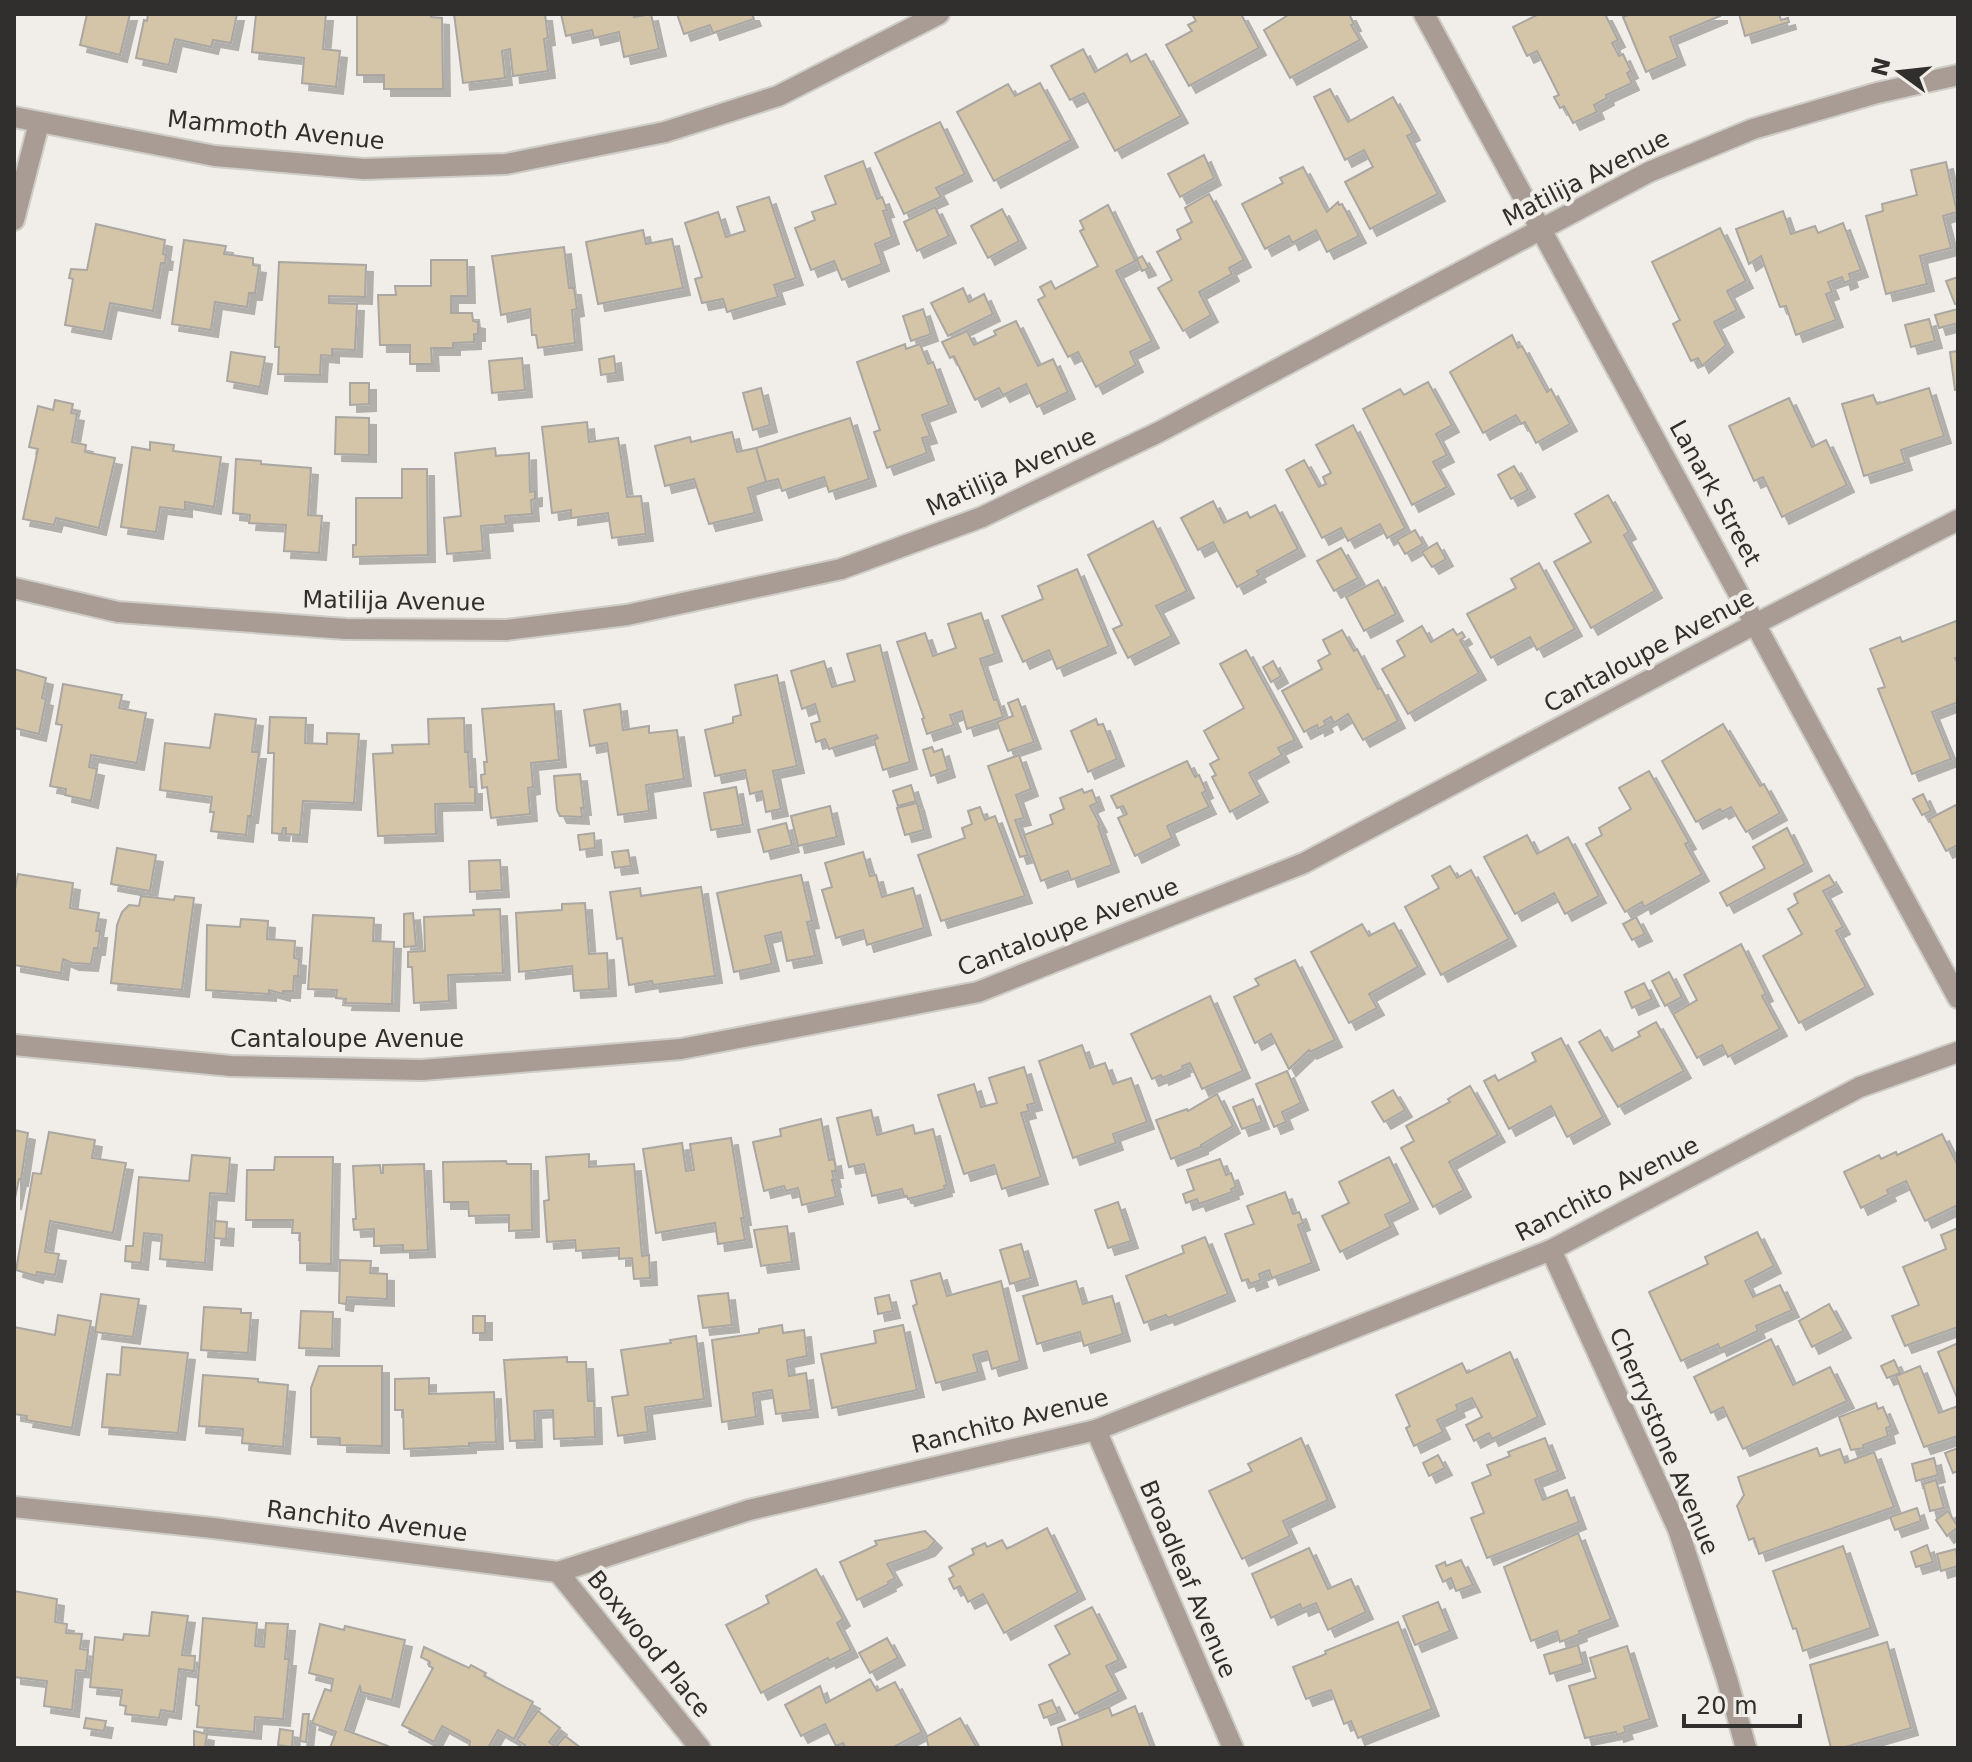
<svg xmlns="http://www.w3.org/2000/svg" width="1972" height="1762" font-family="'DejaVu Sans',sans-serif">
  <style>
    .building { fill: #d4c5a9; stroke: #aaa7a2; stroke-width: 2; filter: url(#shadow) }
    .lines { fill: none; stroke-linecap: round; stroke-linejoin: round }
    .minor-casing { stroke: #ceccc7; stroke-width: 24 }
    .minor { stroke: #a99c95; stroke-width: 20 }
    .labels { text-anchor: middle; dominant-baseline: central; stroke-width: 8; stroke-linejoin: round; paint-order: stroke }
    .street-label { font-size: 24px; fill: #302f2d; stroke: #f1eee9 }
  </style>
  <defs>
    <filter id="shadow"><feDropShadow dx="7" dy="7" stdDeviation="0" flood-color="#0004"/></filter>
  </defs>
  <rect width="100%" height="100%" fill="#f1eee9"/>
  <g class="building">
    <polygon points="87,14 130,14 120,55 80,45"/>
    <polygon points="148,14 237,14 231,43 213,40 211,47 175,39 169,65 136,58 144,20 147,21"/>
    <polygon points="256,14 326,14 323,49 340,51 336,87 302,83 304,58 252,52"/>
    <polygon points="357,14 431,14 431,17 442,18 443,89 384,89 384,75 357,75"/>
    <polygon points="454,14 545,14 548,38 544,39 548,71 513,76 510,49 502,51 505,78 463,83"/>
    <polygon points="561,14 633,14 634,17 651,14 659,49 624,57 619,32 594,38 592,30 566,36"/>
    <polygon points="677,14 752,14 754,19 713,33 710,25 684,34"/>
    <polygon points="1192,14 1241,14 1259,48 1189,86 1166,45 1192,31 1188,25 1196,21"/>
    <polygon points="1290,14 1349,14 1354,24 1351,25 1360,40 1290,78 1264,30"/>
    <polygon points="1539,14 1605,14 1618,40 1612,43 1619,56 1623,54 1631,71 1627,73 1632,83 1606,95 1607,98 1594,105 1597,112 1573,123 1564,106 1560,108 1554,97 1559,95 1537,51 1527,56 1513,27"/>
    <polygon points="1631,14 1720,14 1720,16 1670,37 1678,58 1646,72 1623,17"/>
    <polygon points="1739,14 1779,14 1781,20 1788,18 1789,22 1745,36"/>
    <polygon points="1083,49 1095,72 1127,54 1131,62 1146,54 1181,116 1115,151 1084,93 1070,100 1051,66"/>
    <polygon points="1040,83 1071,140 994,181 957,112 1008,84 1015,96"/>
    <polygon points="1330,89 1348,122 1393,97 1413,133 1407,136 1438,194 1370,229 1345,182 1373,167 1364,150 1345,160 1314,97"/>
    <polygon points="940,122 965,174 936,188 941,197 904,214 875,153"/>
    <polygon points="1204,155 1214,178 1180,197 1168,174"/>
    <polygon points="863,161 877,199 882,197 887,210 883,211 892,237 875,244 882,264 842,280 834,261 811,270 795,228 815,220 812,212 836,204 825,176"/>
    <polygon points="1946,162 1957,212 1943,216 1951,248 1920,256 1927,284 1886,294 1866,216 1883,211 1882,204 1917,195 1911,170"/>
    <polygon points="1303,167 1327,212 1338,202 1339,205 1342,204 1359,236 1327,252 1316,230 1292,243 1289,236 1265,249 1242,204 1283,183 1280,178"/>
    <polygon points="1209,194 1244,260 1229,268 1232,274 1199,292 1211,315 1183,331 1158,288 1172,280 1157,252 1181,239 1177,230 1192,222 1185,208"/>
    <polygon points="769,197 796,278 774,285 778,297 727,312 723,299 702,303 695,279 702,277 685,223 718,212 726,237 745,231 737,207"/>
    <polygon points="1108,205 1135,260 1142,256 1149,268 1142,271 1137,260 1116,271 1152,341 1130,352 1136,365 1096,387 1078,352 1068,357 1038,300 1045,296 1040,287 1051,281 1055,289 1098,266 1080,231 1084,229 1080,221"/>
    <polygon points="935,207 949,236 917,251 904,222"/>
    <polygon points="1002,209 1019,241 988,258 971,226"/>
    <polygon points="1783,211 1791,234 1815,226 1818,233 1843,223 1861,270 1849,274 1851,280 1844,283 1842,277 1828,282 1832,292 1826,294 1836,320 1796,335 1786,306 1780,307 1761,256 1749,264 1736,229"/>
    <polygon points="96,224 165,240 163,254 166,255 165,263 161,263 153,311 110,303 104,332 65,325 73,279 69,278 71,269 87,270"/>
    <polygon points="1720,228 1746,281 1727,291 1737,310 1714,322 1726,345 1702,366 1698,358 1691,361 1673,324 1680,320 1652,262"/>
    <polygon points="643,230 646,244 672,239 683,288 598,304 586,242"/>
    <polygon points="184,240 226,246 224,254 253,258 253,265 259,266 255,293 249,293 247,307 215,302 211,330 172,324"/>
    <polygon points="564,247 569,288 574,288 577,309 572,310 575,343 538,348 536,335 532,335 530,309 501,315 492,256"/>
    <polygon points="431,260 467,260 468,296 451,296 451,313 472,313 473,321 478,322 478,334 474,334 474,342 453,343 453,348 431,348 432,364 410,364 410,345 380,345 378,295 396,295 395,286 431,286"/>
    <polygon points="279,262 366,265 365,297 329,296 329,303 357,304 355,350 332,349 332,356 321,355 320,375 278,374 279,347 275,347"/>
    <polygon points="1958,277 1958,303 1955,304 1946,281"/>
    <polygon points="963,288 969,302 984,294 993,314 948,336 931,303"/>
    <polygon points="923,309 931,334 911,341 903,316"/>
    <polygon points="1958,309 1958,323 1939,328 1935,315"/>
    <polygon points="1929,319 1935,341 1911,347 1905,325"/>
    <polygon points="1016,321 1038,366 1053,359 1068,392 1037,407 1026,384 1003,395 999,388 975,400 954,356 950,358 942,342 967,331 974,345 996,335 994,331"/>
    <polygon points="1512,335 1518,348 1522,346 1547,392 1551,389 1570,424 1536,443 1525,422 1521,424 1516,415 1483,433 1450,372"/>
    <polygon points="905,344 906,349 920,344 928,364 933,362 949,405 922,415 930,436 922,438 927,453 887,468 874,432 880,430 857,362"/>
    <polygon points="1958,351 1958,389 1955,390 1950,352"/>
    <polygon points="231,352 265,357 260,387 227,381"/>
    <polygon points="614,356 616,373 601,375 599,359"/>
    <polygon points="522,358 525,390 492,393 489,361"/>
    <polygon points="1428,382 1452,425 1436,434 1447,455 1433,462 1447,487 1412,505 1363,409 1400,389 1404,395"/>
    <polygon points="350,383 369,383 369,404 350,405"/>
    <polygon points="761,388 770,425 753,430 743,393"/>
    <polygon points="1929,388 1944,436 1901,450 1905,463 1864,476 1842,404 1873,395 1877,404"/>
    <polygon points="1789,398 1812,447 1826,440 1847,485 1782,517 1763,477 1754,481 1729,426"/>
    <polygon points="55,400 73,404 71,413 77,414 72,442 86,445 85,452 115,458 99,528 56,518 54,525 23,519 38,449 29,447 38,406 53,410"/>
    <polygon points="336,417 369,418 369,455 335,454"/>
    <polygon points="850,418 869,479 829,492 824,477 782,491 778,479 766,482 756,448"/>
    <polygon points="587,422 589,442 618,438 627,497 641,496 646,534 612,538 608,513 571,518 571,510 552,513 542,427"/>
    <polygon points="1353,425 1405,528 1387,538 1380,524 1348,541 1341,528 1322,538 1286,470 1304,460 1319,487 1326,484 1323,477 1331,473 1316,445"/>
    <polygon points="732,432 737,452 756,448 766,482 748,488 755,513 709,524 694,479 665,486 655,446 690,437 691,442"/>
    <polygon points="150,442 174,445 173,451 221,457 214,507 185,502 185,510 160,507 156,532 121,527 132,447 150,450"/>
    <polygon points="495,448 496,456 529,453 530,492 535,491 535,499 531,500 532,514 505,516 506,524 481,526 483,551 447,554 444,518 461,516 455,453"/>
    <polygon points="236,459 261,461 261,464 311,468 308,515 322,516 319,553 284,551 286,525 249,523 250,515 233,513"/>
    <polygon points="1514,466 1528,490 1511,499 1498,475"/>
    <polygon points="402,469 427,469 428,555 353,557 353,545 356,545 356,498 402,498"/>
    <polygon points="1608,495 1629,532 1624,535 1655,591 1591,628 1554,562 1591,542 1575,514"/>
    <polygon points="1213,501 1224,523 1247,512 1250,518 1275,505 1298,549 1257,571 1259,575 1237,587 1213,542 1198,550 1181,518"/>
    <polygon points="1153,521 1187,591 1156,606 1172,636 1128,658 1113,629 1122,625 1088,555"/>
    <polygon points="1415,530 1423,544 1405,554 1397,540"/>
    <polygon points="1437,543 1446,559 1432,567 1422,552"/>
    <polygon points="1341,548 1358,578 1334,591 1317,561"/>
    <polygon points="1539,563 1575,629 1537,650 1530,637 1491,658 1467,614 1516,588 1511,579"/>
    <polygon points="1077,569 1109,646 1057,669 1049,650 1023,662 1002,616 1043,599 1038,586"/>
    <polygon points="1378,580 1396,614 1364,631 1346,597"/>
    <polygon points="981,613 995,654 980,659 994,700 997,699 1003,717 967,729 962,711 950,715 954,725 927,734 922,719 924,718 897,642 925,633 933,656 956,648 948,624"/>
    <polygon points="1956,621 1958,626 1958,657 1955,658 1958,665 1958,702 1932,712 1951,759 1912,774 1878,689 1885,687 1870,649 1900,637 1902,642"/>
    <polygon points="1422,626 1431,642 1453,629 1457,635 1462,632 1465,637 1460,640 1479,673 1408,714 1382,669 1405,656 1397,641"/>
    <polygon points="1342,630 1354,651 1357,649 1378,689 1381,688 1398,721 1363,740 1348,714 1334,723 1331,717 1324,721 1326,725 1318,729 1317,725 1304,732 1282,691 1322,669 1318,661 1330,654 1323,640"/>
    <polygon points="880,645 910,762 883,770 874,740 878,738 876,735 829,749 825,739 816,742 811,724 820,721 815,704 802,709 791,671 824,661 832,687 855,681 847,654"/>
    <polygon points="1246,650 1295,740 1278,748 1282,755 1249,773 1261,795 1230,812 1212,777 1216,775 1210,764 1219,759 1204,731 1244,708 1220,664"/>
    <polygon points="1273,661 1281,676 1271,682 1263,667"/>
    <polygon points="14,669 46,678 42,698 46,699 39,734 14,728"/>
    <polygon points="777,675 797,766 773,771 781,809 766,812 762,791 750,794 745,770 715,776 705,730 733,723 733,717 741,715 735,685"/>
    <polygon points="63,684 122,695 119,708 146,713 137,763 91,755 89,767 97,769 91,801 65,795 66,789 50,786 62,725 56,724"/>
    <polygon points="1018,699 1034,742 1008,751 997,722 1013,716 1008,703"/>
    <polygon points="554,704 559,760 531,763 533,787 528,788 530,814 491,818 487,787 482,788 481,775 485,774 484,762 487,762 482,709"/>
    <polygon points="620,704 623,730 649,726 649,733 677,730 684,779 646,785 649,811 618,815 607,743 590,746 584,710"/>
    <polygon points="215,714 256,719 252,752 259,752 251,816 248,816 246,835 211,831 214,812 210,812 212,797 160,790 165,743 210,748"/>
    <polygon points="270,717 306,718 305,743 327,744 327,733 359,734 354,803 303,801 300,835 286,834 286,828 283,828 282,834 272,833 274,753 268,753"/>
    <polygon points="464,718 465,752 468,752 470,787 475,787 475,803 435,804 436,834 378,836 373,754 393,753 392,745 429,744 428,719"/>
    <polygon points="1096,719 1098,725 1103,724 1117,759 1088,772 1071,731"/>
    <polygon points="1723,724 1760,786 1764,784 1780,813 1746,832 1731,807 1722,812 1720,809 1696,822 1662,761"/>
    <polygon points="932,747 934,752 942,749 948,770 931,776 923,750"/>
    <polygon points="1019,755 1031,789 1016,795 1024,818 1015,820 1028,855 1020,857 988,766"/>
    <polygon points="1187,761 1195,777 1199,775 1206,791 1202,793 1209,807 1167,826 1172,838 1135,856 1118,818 1127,814 1123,806 1117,808 1111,796"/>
    <polygon points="1649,771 1689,842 1685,844 1702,874 1644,907 1642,902 1625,912 1586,844 1602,835 1599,828 1631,809 1619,788"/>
    <polygon points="580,774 584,808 581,808 582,817 560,816 557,810 554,776"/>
    <polygon points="911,785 916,801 898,806 893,791"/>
    <polygon points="736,787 743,825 711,830 704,793"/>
    <polygon points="1082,789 1084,793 1092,790 1097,803 1090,806 1100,825 1098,826 1112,865 1071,880 1068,871 1041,881 1024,835 1053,824 1050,815 1064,809 1060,798"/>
    <polygon points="1923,794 1931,811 1922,815 1913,799"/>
    <polygon points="917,803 924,830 905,835 897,808"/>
    <polygon points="1958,804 1958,845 1946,851 1929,819"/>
    <polygon points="830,806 837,837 798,846 791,816"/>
    <polygon points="980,807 985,820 995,816 1025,896 941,921 918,855 965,838 962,828 972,824 968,811"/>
    <polygon points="786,823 792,845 764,852 758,830"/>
    <polygon points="1787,828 1805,864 1727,906 1720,893 1765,868 1753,847"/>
    <polygon points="594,833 595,848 580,850 578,835"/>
    <polygon points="1527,835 1537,854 1568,837 1599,896 1565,914 1554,893 1515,914 1484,857"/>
    <polygon points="117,848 156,855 150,891 111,884"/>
    <polygon points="628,850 631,866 615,868 612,852"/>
    <polygon points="863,852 870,876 876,875 882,897 913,888 924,928 867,945 863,930 836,938 822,890 832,887 825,863"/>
    <polygon points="500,860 502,890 470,892 469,861"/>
    <polygon points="1450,866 1457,878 1471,870 1509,939 1441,975 1405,907 1439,888 1432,876"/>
    <polygon points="18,874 73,883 70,908 99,913 96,931 100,931 98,948 94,948 91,964 72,963 63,959 61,973 14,965 14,895"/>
    <polygon points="801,875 812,921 807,922 815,956 787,961 781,932 765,936 772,964 734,972 717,893"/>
    <polygon points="1829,875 1835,885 1823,891 1843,927 1836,931 1866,987 1799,1023 1763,956 1802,934 1788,909 1798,903 1794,894"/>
    <polygon points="701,887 715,976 653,985 652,981 629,985 622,938 617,939 610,892 640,888 641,896"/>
    <polygon points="141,896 174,900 175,896 194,898 182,990 111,983 117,925 122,912 129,905 139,906"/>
    <polygon points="585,903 589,954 607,953 609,989 574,991 572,966 519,972 516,913 562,910 562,904"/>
    <polygon points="500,909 503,973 448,975 449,1001 414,1003 412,967 408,967 408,952 425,951 424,917 474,915 473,910"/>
    <polygon points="413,913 416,946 404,947 404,914"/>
    <polygon points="313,915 374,918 373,941 394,942 392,1004 345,1003 346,999 336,998 337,990 308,989"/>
    <polygon points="1636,917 1645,934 1632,940 1623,924"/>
    <polygon points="241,919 268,921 267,939 295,941 294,958 299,959 298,976 294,976 293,991 283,991 283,994 269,990 269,994 206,990 207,925 240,927"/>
    <polygon points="1394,923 1418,967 1369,994 1377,1008 1349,1023 1311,952 1362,924 1369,936"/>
    <polygon points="1741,944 1766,994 1762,996 1780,1029 1728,1057 1722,1045 1697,1058 1673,1014 1697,1000 1684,975"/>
    <polygon points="1295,960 1335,1040 1310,1052 1309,1050 1289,1069 1271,1034 1255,1043 1234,997 1259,985 1255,979"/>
    <polygon points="1669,972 1682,997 1665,1006 1652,981"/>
    <polygon points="1644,983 1652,999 1632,1008 1625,992"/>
    <polygon points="1210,996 1243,1071 1202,1089 1190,1063 1182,1066 1183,1069 1162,1078 1161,1075 1152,1079 1131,1034"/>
    <polygon points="1656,1022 1684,1071 1618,1107 1579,1042 1600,1030 1612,1051 1640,1036 1638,1032"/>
    <polygon points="1561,1038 1603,1117 1567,1137 1551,1106 1509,1129 1484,1081 1495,1075 1498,1081 1536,1061 1532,1053"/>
    <polygon points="1082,1045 1090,1068 1105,1063 1113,1084 1131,1078 1147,1122 1113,1134 1116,1143 1073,1158 1039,1061"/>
    <polygon points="1024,1067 1035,1103 1027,1105 1029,1111 1021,1113 1041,1177 1002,1189 994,1165 964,1174 938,1095 974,1084 981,1107 997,1103 989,1078"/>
    <polygon points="1287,1071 1301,1103 1282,1112 1286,1122 1274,1127 1256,1084"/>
    <polygon points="1470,1086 1498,1135 1449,1162 1464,1190 1433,1207 1401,1148 1414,1141 1406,1126 1450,1102 1448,1099"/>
    <polygon points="1393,1090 1405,1110 1384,1122 1372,1102"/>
    <polygon points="1217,1094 1233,1126 1201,1145 1201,1147 1171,1159 1156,1120 1187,1109 1188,1111"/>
    <polygon points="1253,1099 1262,1122 1242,1129 1233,1107"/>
    <polygon points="871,1110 877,1135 913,1125 915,1134 933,1129 947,1185 944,1186 945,1189 908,1199 907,1196 904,1196 902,1189 872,1196 864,1164 849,1167 837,1118"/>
    <polygon points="821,1119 829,1160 834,1159 836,1171 832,1171 834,1180 832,1180 836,1197 802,1205 798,1188 786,1191 784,1186 764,1191 753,1142 781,1136 780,1129"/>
    <polygon points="14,1130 28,1133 21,1179 19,1179 14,1203"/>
    <polygon points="49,1132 95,1140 92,1158 126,1163 113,1233 50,1221 45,1252 59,1254 55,1275 37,1272 36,1276 16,1270 33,1173 41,1174"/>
    <polygon points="1942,1134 1958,1166 1958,1205 1925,1221 1906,1181 1887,1190 1889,1194 1861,1208 1844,1172 1879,1155 1881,1159 1896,1152 1897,1155"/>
    <polygon points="731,1138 744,1218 741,1218 745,1240 718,1244 715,1223 656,1233 643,1149 682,1143 686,1171 694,1170 690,1144"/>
    <polygon points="589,1154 589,1167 634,1164 642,1256 649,1255 650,1278 634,1279 632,1258 619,1259 619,1248 576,1251 575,1240 547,1242 544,1201 549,1200 546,1157"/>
    <polygon points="192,1155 230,1158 227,1194 210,1193 205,1263 160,1259 162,1235 144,1233 141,1263 125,1261 126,1246 133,1246 139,1177 189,1181"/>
    <polygon points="275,1157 333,1157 331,1264 300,1263 300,1233 292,1233 293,1220 246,1220 247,1170 274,1170"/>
    <polygon points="1389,1157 1411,1202 1385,1215 1391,1227 1340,1252 1322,1216 1349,1203 1339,1182"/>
    <polygon points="1220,1159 1226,1175 1231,1173 1236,1187 1231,1189 1232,1192 1199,1204 1197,1199 1186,1203 1183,1194 1194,1190 1187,1170"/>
    <polygon points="506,1161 507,1164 531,1164 532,1230 509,1231 509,1215 469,1216 468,1202 444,1202 443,1162"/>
    <polygon points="424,1164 428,1250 403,1251 403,1245 374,1246 374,1229 354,1230 353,1219 356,1219 353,1166 380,1165 381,1173 383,1173 383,1165"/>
    <polygon points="1285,1192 1293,1214 1299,1212 1303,1223 1298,1225 1312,1263 1272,1278 1269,1270 1259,1274 1261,1280 1250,1284 1248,1279 1242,1281 1225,1234 1254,1224 1247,1206"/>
    <polygon points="1118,1202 1131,1241 1108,1248 1095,1210"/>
    <polygon points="215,1221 227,1222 226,1239 214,1238"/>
    <polygon points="787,1226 792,1262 761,1266 754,1230"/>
    <polygon points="1958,1228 1958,1327 1905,1346 1892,1316 1919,1305 1903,1267 1946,1249 1941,1235"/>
    <polygon points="1757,1232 1774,1266 1745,1281 1753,1297 1780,1285 1792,1310 1756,1326 1758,1331 1720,1349 1718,1344 1681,1361 1649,1292 1708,1264 1705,1257"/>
    <polygon points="1205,1237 1228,1294 1168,1318 1166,1315 1144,1323 1126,1276 1184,1253 1182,1246"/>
    <polygon points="1021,1244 1031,1278 1010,1284 1000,1250"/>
    <polygon points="340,1260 371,1261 370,1273 387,1274 387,1299 347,1297 346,1304 339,1303"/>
    <polygon points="940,1273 947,1296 1001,1281 1020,1361 992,1369 987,1351 973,1355 978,1372 936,1383 913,1306 917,1304 911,1281"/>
    <polygon points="1076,1281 1083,1304 1112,1296 1123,1334 1084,1346 1080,1332 1037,1344 1023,1296"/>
    <polygon points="728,1293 732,1325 703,1328 698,1296"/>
    <polygon points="101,1294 139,1299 133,1337 95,1332"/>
    <polygon points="889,1295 893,1311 878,1314 875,1298"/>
    <polygon points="1829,1304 1844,1331 1812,1347 1799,1321"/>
    <polygon points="204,1307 241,1309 241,1313 251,1313 248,1353 201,1350"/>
    <polygon points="301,1311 333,1312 332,1349 299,1348"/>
    <polygon points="58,1315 91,1321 72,1428 26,1420 27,1416 14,1414 14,1327 55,1335"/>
    <rect x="473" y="1316" width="12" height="17"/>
    <polygon points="782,1325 783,1333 804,1330 807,1356 787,1360 789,1376 806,1373 811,1410 776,1414 772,1390 753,1393 756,1417 722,1422 712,1340 759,1333 759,1329"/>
    <polygon points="903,1325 917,1390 832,1408 821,1354 876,1343 874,1331"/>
    <polygon points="696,1336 704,1399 645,1407 648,1432 618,1436 612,1397 628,1395 621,1350 671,1343 670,1340"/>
    <polygon points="1771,1339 1793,1385 1830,1367 1847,1401 1743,1449 1723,1407 1711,1413 1694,1377"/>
    <polygon points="1958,1343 1958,1400 1938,1352"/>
    <polygon points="122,1347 188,1353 178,1433 102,1427 107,1374 120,1375"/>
    <polygon points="1510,1352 1538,1417 1492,1439 1489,1433 1474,1441 1466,1425 1482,1417 1472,1398 1456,1405 1458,1410 1437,1420 1443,1432 1414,1446 1406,1428 1410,1426 1396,1395 1462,1363 1467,1373"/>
    <polygon points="567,1357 567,1362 586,1362 588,1401 594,1401 595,1437 554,1439 553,1410 534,1411 535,1440 510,1441 504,1360"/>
    <polygon points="1894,1360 1900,1373 1887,1378 1881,1366"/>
    <polygon points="319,1366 382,1366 382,1446 340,1445 340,1438 311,1437 311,1388"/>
    <polygon points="1920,1366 1939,1413 1958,1406 1958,1436 1924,1447 1896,1376"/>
    <polygon points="203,1375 258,1379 258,1382 288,1385 283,1447 242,1443 243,1429 199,1426"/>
    <polygon points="429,1378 429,1394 494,1392 496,1442 469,1443 469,1446 404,1449 403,1410 395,1410 395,1379"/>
    <polygon points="1876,1403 1878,1409 1883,1407 1891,1426 1886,1428 1888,1436 1863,1445 1864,1448 1851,1450 1839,1417"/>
    <polygon points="1301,1438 1328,1500 1283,1521 1290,1536 1242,1559 1209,1491 1252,1471 1248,1464"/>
    <polygon points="1545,1438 1558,1471 1535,1480 1543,1500 1567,1490 1579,1522 1487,1558 1471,1518 1484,1513 1472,1483 1491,1475 1487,1465 1510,1456 1508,1452"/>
    <polygon points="1817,1448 1820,1456 1840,1449 1845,1463 1874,1452 1894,1507 1759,1554 1754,1538 1749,1540 1737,1506 1744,1495 1738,1477"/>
    <polygon points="1958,1448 1958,1471 1953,1473 1945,1453"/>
    <polygon points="1438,1455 1445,1468 1429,1476 1423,1463"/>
    <polygon points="1934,1458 1938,1475 1916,1481 1912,1464"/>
    <polygon points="1936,1480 1944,1508 1930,1511 1923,1484"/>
    <polygon points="1917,1508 1921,1521 1895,1530 1890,1517"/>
    <polygon points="1948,1511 1958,1527 1947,1536 1936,1520"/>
    <polygon points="1047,1528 1078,1592 1004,1633 983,1594 968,1602 960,1586 954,1589 949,1579 954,1576 949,1567 974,1554 972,1549 985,1543 987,1547 1002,1540 1007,1549"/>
    <polygon points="925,1531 935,1541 928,1549 887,1564 895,1578 888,1582 889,1584 857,1600 840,1562 877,1545 875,1541"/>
    <polygon points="1578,1533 1611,1619 1579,1631 1580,1634 1560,1642 1557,1631 1531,1641 1504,1567"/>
    <polygon points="1927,1545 1933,1562 1916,1567 1911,1552"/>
    <polygon points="1843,1546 1871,1628 1803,1651 1796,1628 1793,1629 1773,1571"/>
    <polygon points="1309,1548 1328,1589 1351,1579 1366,1612 1328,1630 1316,1603 1302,1609 1300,1604 1271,1618 1252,1574"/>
    <polygon points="1956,1549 1958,1566 1941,1571 1937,1554"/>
    <polygon points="1461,1560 1473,1585 1456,1591 1451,1578 1443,1582 1436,1566 1445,1562 1446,1566"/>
    <polygon points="816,1569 843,1619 837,1623 851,1650 829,1661 828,1658 761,1693 726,1625 769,1603 766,1596"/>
    <polygon points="14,1591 57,1599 55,1622 67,1624 66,1633 82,1634 80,1649 88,1650 86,1671 76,1670 72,1710 44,1706 47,1681 14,1677"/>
    <polygon points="1438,1602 1450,1631 1415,1645 1403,1616"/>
    <polygon points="1092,1607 1119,1660 1106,1666 1119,1691 1075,1714 1049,1665 1070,1654 1055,1626"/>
    <polygon points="152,1612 188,1616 182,1655 195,1656 194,1671 179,1669 174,1712 161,1710 159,1718 125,1714 126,1706 120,1705 122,1690 90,1687 95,1637 123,1640 124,1634 149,1636"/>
    <polygon points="203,1618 257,1623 255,1646 264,1647 266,1623 288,1624 285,1659 289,1659 283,1719 255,1717 254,1732 197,1727 199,1706 196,1705"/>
    <polygon points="1398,1622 1432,1709 1358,1738 1351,1721 1344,1724 1331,1690 1306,1699 1293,1667 1326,1654 1325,1651"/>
    <polygon points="320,1624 344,1630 345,1626 405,1640 392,1700 361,1692 360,1685 345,1730 388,1746 387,1748 330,1748 336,1732 312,1723 325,1689 331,1691 333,1679 309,1673"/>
    <polygon points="887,1638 898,1658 870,1673 859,1653"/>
    <polygon points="1887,1642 1911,1728 1842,1748 1831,1748 1810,1665"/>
    <polygon points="1578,1645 1583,1664 1550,1674 1544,1655"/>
    <polygon points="1627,1646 1650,1719 1624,1727 1626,1732 1617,1735 1616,1732 1585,1738 1569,1686 1596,1678 1590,1658"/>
    <polygon points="424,1647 469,1668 471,1665 486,1673 484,1676 533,1702 514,1739 498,1730 488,1748 469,1748 470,1741 442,1726 434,1742 402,1725 433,1668 429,1666 430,1662 421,1657"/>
    <polygon points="870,1679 877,1691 895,1682 922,1732 892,1748 846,1748 843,1743 836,1746 825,1724 801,1736 785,1705 820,1686 826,1703"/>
    <polygon points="1052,1700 1058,1713 1044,1718 1039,1705"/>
    <polygon points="1135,1706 1151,1748 1063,1748 1058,1728 1109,1707 1112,1716"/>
    <polygon points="538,1711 560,1728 549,1742 556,1747 565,1736 581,1748 523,1748 525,1745 517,1740"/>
    <polygon points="303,1714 309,1714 306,1742 300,1741"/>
    <polygon points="86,1718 106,1721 104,1731 84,1728"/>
    <polygon points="960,1718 977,1748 929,1748 926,1737"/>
    <polygon points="280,1729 293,1731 292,1747 278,1745"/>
    <polygon points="194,1731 207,1734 205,1748 194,1748"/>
  </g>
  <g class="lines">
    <defs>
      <g id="minor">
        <polyline points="1424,14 1958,998"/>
        <polyline points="14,117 215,156 364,169 506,164 665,132 778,96 939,14"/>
        <polyline points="14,220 39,123"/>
        <polyline points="14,588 118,612 346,629 506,630 627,615 841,569 982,517 1159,432 1649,172 1753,129 1877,93 1958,75"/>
        <polyline points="14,1045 231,1066 422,1070 681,1049 978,992 1304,863 1757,623 1958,520"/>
        <polyline points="1551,1250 1678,1529 1727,1679 1746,1748"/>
        <polyline points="1096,1430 1233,1748"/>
        <polyline points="14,1507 213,1528 558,1572 749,1510 1096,1430 1551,1250 1860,1087 1958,1052"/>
        <polyline points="558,1572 700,1748"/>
      </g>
    </defs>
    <use href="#minor" class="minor-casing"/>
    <use href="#minor" class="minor"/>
  </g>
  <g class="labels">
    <g class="street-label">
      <text transform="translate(276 130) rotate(6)">Mammoth Avenue</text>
      <text transform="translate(1586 178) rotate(-27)">Matilija Avenue</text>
      <text transform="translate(1011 472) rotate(-24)">Matilija Avenue</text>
      <text transform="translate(1715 493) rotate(61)">Lanark Street</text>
      <text transform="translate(394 601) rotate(1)">Matilija Avenue</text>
      <text transform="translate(1649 651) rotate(-28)">Cantaloupe Avenue</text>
      <text transform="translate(1068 927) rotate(-21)">Cantaloupe Avenue</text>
      <text x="347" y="1039">Cantaloupe Avenue</text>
      <text transform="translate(1607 1189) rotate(-27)">Ranchito Avenue</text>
      <text transform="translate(1010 1421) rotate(-14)">Ranchito Avenue</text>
      <text transform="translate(1664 1441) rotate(67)">Cherrystone Avenue</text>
      <text transform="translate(367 1521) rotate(7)">Ranchito Avenue</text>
      <text transform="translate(1188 1579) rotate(67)">Broadleaf Avenue</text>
      <text transform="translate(649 1644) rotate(51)">Boxwood Place</text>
    </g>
  </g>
  <rect width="1972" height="1762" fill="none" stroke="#302f2d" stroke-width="32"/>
  <g transform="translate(1900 72) rotate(285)" stroke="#f1eee9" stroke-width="6" paint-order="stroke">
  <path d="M0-6L14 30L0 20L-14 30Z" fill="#302f2d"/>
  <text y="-12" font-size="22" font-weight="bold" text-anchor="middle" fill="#302f2d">N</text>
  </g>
  <path d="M1684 1714v12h116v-12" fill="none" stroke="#302f2d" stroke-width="4"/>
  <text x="1696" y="1714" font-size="24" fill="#302f2d" stroke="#f1eee9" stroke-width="6" paint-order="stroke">20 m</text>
</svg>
